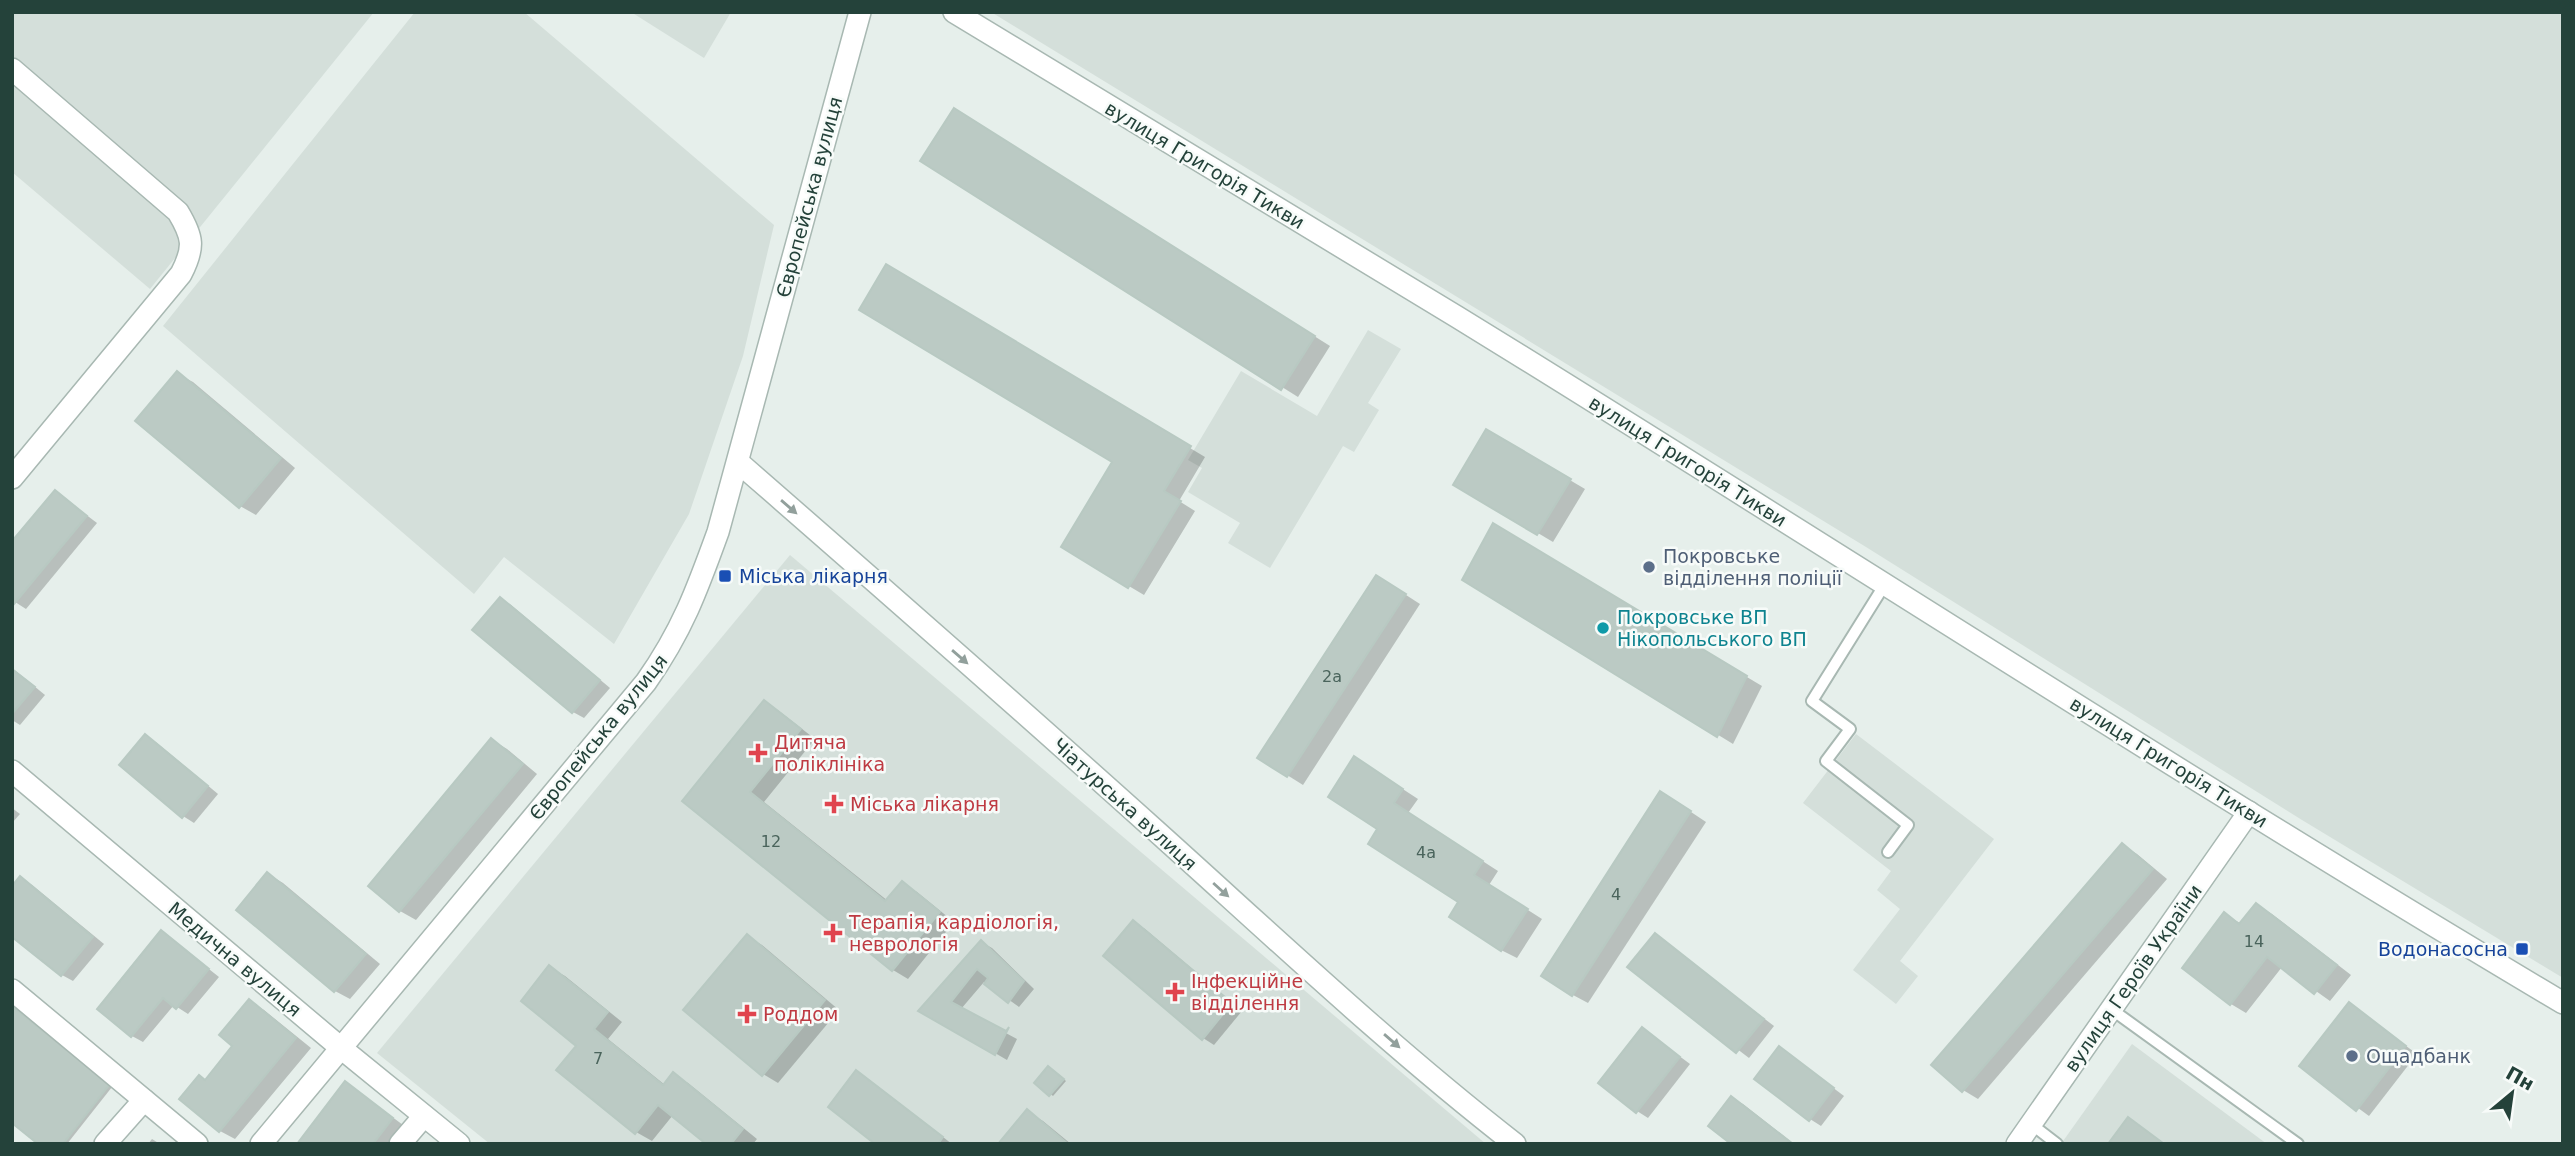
<svg xmlns="http://www.w3.org/2000/svg" width="2575" height="1156" font-family="'DejaVu Sans',sans-serif">
  <style>
    .built { fill: #d4dfda }
    .shadow { fill: #0003 }
    .building { fill: #bbcac4; stroke: #b8c9c2; stroke-width: 2 }
    .lines { fill: none; stroke-linecap: round; stroke-linejoin: round }
    .service-casing { stroke: #a8b8b2; stroke-width: 14 }
    .minor-casing { stroke: #a8b8b2; stroke-width: 24 }
    .tertiary-casing { stroke: #a8b8b2; stroke-width: 24 }
    .service { stroke: #fff; stroke-width: 10 }
    .minor { stroke: #fff; stroke-width: 21 }
    .tertiary { stroke: #fff; stroke-width: 21 }
    .oneway { fill: #92a09c }
    .service-dot { fill: #5c6f8a; stroke: #f7fbf9; stroke-width: 2.5 }
    .transit-dot { fill: #1a4fb4; stroke: #f7fbf9; stroke-width: 2.5 }
    .culture-dot { fill: #0f9aa8; stroke: #f7fbf9; stroke-width: 2.5 }
    .health-dot { fill: #e0444e; stroke: #f7fbf9; stroke-width: 2.5 }
    .labels { text-anchor: middle; dominant-baseline: central; stroke-width: 5; stroke-linejoin: round; paint-order: stroke }
    .number-label { font-size: 16px; fill: #4a645c }
    .street-label { font-size: 19px; fill: #24423a; stroke: #f7fbf9 }
    .service-label { font-size: 19px; fill: #4e5e75; stroke: #f7fbf9; text-anchor: start }
    .transit-label { font-size: 19px; fill: #164399; stroke: #f7fbf9; text-anchor: start }
    .culture-label { font-size: 19px; fill: #0d838f; stroke: #f7fbf9; text-anchor: start }
    .health-label { font-size: 19px; fill: #be3a42; stroke: #f7fbf9; text-anchor: start }
  </style>
  <rect width="100%" height="100%" fill="#e6efeb"/>
  <g class="built">
    <polygon points="12,12 374,12 150,289 12,172"/>
    <polygon points="415,12 524,12 774,225 743,356 689,514 614,644 504,557 474,594 163,326"/>
    <polygon points="631,12 731,12 704,58"/>
    <polygon points="991,12 2563,12 2563,978 2302,820 1866,547"/>
    <polygon points="1368,330 1401,349 1368,403 1379,410 1354,452 1343,446 1270,568 1228,543 1240,523 1188,492 1202,468 1188,460 1241,371 1317,416"/>
    <polygon points="790,555 1486,1144 490,1144 377,1053"/>
    <polygon points="1856,734 1994,839 1900,961 1918,976 1896,1004 1853,970 1900,909 1877,890 1891,871 1803,803"/>
    <polygon points="2132,1044 2267,1144 2061,1144"/>
  </g>
  <g class="shadow">
    <polygon points="969,119 1330,346 1298,397 922,161"/>
    <polygon points="887,266 1205,457 1179,501 1195,511 1144,595 1063,547 1114,462"/>
    <polygon points="177,374 193,382 295,468 256,515 240,506 138,421"/>
    <polygon points="1487,431 1585,489 1553,542 1455,484"/>
    <polygon points="56,492 97,523 26,609 12,600 12,544"/>
    <polygon points="1493,526 1762,686 1733,744 1464,579"/>
    <polygon points="1392,586 1420,604 1303,785 1260,758"/>
    <polygon points="500,599 511,605 610,688 584,718 573,712"/>
    <polygon points="12,668 45,695 20,725 12,720"/>
    <polygon points="764,702 779,711 815,739 764,802 888,901 902,883 917,892 954,922 908,979 893,970 684,800"/>
    <polygon points="146,736 157,743 218,794 194,823 183,816"/>
    <polygon points="492,740 507,749 537,774 416,920 400,911 370,886"/>
    <polygon points="1369,767 1418,799 1408,813 1498,871 1489,885 1542,919 1517,958 1501,950 1461,902 1380,828"/>
    <polygon points="1676,802 1706,822 1588,1003 1573,995"/>
    <polygon points="12,808 20,814 12,823"/>
    <polygon points="2122,845 2137,854 2167,879 1978,1099 1963,1090"/>
    <polygon points="268,874 283,883 380,964 350,999 335,991 238,910"/>
    <polygon points="20,879 32,885 104,944 73,981 62,975"/>
    <polygon points="2257,905 2272,914 2351,975 2330,1001 2282,967 2246,1013 2231,1004 2184,967 2225,915 2242,924"/>
    <polygon points="1133,922 1145,929 1242,1011 1214,1045 1203,1038"/>
    <polygon points="162,932 219,977 188,1014 174,1005 143,1042 132,1036"/>
    <polygon points="1655,935 1774,1026 1749,1058 1630,967"/>
    <polygon points="747,937 762,945 839,1010 778,1083 763,1074"/>
    <polygon points="981,942 992,948 1034,989 1019,1007 984,982 961,1009 1017,1039 1007,1060 921,1010"/>
    <polygon points="550,968 565,976 622,1022 608,1039 665,1085 673,1075 688,1083 757,1139 753,1144 708,1144 673,1115 652,1141 636,1132 559,1070 579,1045"/>
    <polygon points="249,1001 264,1010 311,1048 235,1139 220,1131 206,1081 235,1046"/>
    <polygon points="2349,1004 2417,1054 2369,1116 2301,1066"/>
    <polygon points="12,1008 112,1087 67,1144 41,1144"/>
    <polygon points="1643,1029 1690,1064 1648,1118 1637,1111"/>
    <polygon points="1780,1048 1844,1096 1821,1126 1810,1119"/>
    <polygon points="1052,1070 1066,1081 1053,1096 1037,1083"/>
    <polygon points="868,1079 952,1144 878,1144"/>
    <polygon points="356,1090 403,1125 389,1144 299,1144"/>
    <polygon points="1731,1098 1743,1104 1794,1144 1734,1144"/>
    <polygon points="1027,1112 1043,1121 1071,1144 1001,1144"/>
    <polygon points="152,1139 160,1144 148,1144"/>
  </g>
  <g class="building">
    <polygon points="954,108 1315,336 1281,390 920,161"/>
    <polygon points="886,264 1191,446 1164,491 1181,501 1128,588 1061,547 1112,462 859,310"/>
    <polygon points="177,371 281,458 239,508 135,421"/>
    <polygon points="1486,429 1571,479 1537,535 1453,485"/>
    <polygon points="55,490 87,516 14,604 12,541"/>
    <polygon points="1493,523 1747,676 1717,737 1462,580"/>
    <polygon points="1376,575 1406,594 1287,777 1257,758"/>
    <polygon points="500,597 600,680 572,713 472,630"/>
    <polygon points="12,669 35,687 12,714"/>
    <polygon points="764,700 801,729 750,792 885,901 902,881 940,912 892,971 682,801"/>
    <polygon points="145,734 208,786 182,818 119,765"/>
    <polygon points="491,738 523,764 399,912 368,886"/>
    <polygon points="1354,756 1403,789 1394,803 1483,861 1474,875 1528,909 1501,951 1449,917 1458,902 1368,844 1377,829 1328,797"/>
    <polygon points="1660,791 1691,811 1572,996 1541,976"/>
    <polygon points="2122,843 2153,869 1962,1092 1931,1065"/>
    <polygon points="267,872 366,954 334,992 236,910"/>
    <polygon points="20,876 93,937 61,976 12,937 12,886"/>
    <polygon points="2256,903 2337,965 2314,994 2267,957 2230,1005 2182,968 2224,912 2239,924"/>
    <polygon points="1133,920 1232,1003 1202,1040 1103,956"/>
    <polygon points="161,930 209,969 176,1009 163,998 131,1037 97,1009"/>
    <polygon points="1655,933 1764,1019 1736,1053 1627,967"/>
    <polygon points="747,934 825,1000 762,1076 683,1010"/>
    <polygon points="981,940 1024,981 1008,1003 984,984 988,978 977,969 951,1002 1006,1031 1009,1027 995,1055 918,1011"/>
    <polygon points="549,965 608,1012 594,1029 663,1085 673,1072 743,1129 731,1144 706,1144 658,1105 635,1134 556,1070 576,1046 521,1001"/>
    <polygon points="249,999 296,1038 219,1132 179,1099 199,1075 205,1080 232,1046 219,1035"/>
    <polygon points="2349,1002 2406,1046 2356,1111 2299,1066"/>
    <polygon points="12,1006 110,1084 63,1144 38,1144 12,1123"/>
    <polygon points="1642,1027 1680,1057 1636,1113 1598,1083"/>
    <polygon points="1779,1046 1834,1088 1809,1121 1754,1079"/>
    <polygon points="1048,1066 1064,1079 1049,1096 1034,1083"/>
    <polygon points="856,1070 943,1137 938,1144 875,1144 828,1107"/>
    <polygon points="345,1081 393,1118 373,1144 297,1144"/>
    <polygon points="1731,1096 1793,1144 1731,1144 1708,1126"/>
    <polygon points="1027,1109 1068,1144 998,1144"/>
    <polygon points="2128,1117 2163,1143 2162,1144 2108,1144"/>
  </g>
  <g class="lines">
    <defs>
      <g id="service">
        <polyline points="1885,584 1812,701 1850,729 1826,761 1908,825 1888,852"/>
        <polyline points="2111,1009 2298,1144"/>
        <polyline points="2031,1124 2057,1144"/>
      </g>
      <g id="minor">
        <path d="M12 69 178 212C193 237 195 247 181 274L12 478"/>
        <path d="M738 462C878 584 1017 706 1155 830 1273 936 1389 1046 1515 1144"/>
        <polyline points="12,771 341,1048 459,1144"/>
        <polyline points="12,990 197,1144"/>
        <polyline points="105,1144 144,1100"/>
        <polyline points="400,1144 424,1116"/>
      </g>
      <g id="tertiary">
        <path d="M954 12C1140 125 1328 237 1514 352 1864 569 2209 793 2563 1003"/>
        <path d="M261 1144 646 682C682 631 697 590 718 532L860 12"/>
        <polyline points="2017,1144 2249,812"/>
      </g>
    </defs>
    <use href="#service" class="service-casing"/>
    <use href="#minor" class="minor-casing"/>
    <use href="#tertiary" class="tertiary-casing"/>
    <use href="#service" class="service"/>
    <use href="#minor" class="minor"/>
    <use href="#tertiary" class="tertiary"/>
  </g>
  <defs><path id="oneway-solid" d="M-6-.8H1V-3.2L6.5 0L1 3.2V.8H-6Z" transform="scale(1.75)"/></defs>
  <g class="oneway">
    <use href="#oneway-solid" transform="translate(789 507) rotate(41)"/>
    <use href="#oneway-solid" transform="translate(960 657) rotate(41)"/>
    <use href="#oneway-solid" transform="translate(1221 890) rotate(42)"/>
    <use href="#oneway-solid" transform="translate(1392 1041) rotate(41)"/>
  </g>
  <g class="service-dot">
    <circle cx="1649" cy="567" r="7"/>
    <circle cx="2352" cy="1056" r="7"/>
  </g>
  <g class="transit-dot">
    <rect x="718" y="569" width="14" height="14" rx="3.5"/>
    <rect x="2515" y="942" width="14" height="14" rx="3.5"/>
  </g>
  <circle class="culture-dot" cx="1603" cy="628" r="7"/>
  <g class="health-dot">
    <path d="M754.5 742.5h7v7h7v7h-7v7h-7v-7h-7v-7h7z"/>
    <path d="M830.5 793.5h7v7h7v7h-7v7h-7v-7h-7v-7h7z"/>
    <path d="M829.5 922.5h7v7h7v7h-7v7h-7v-7h-7v-7h7z"/>
    <path d="M1171.5 981.5h7v7h7v7h-7v7h-7v-7h-7v-7h7z"/>
    <path d="M743.5 1003.5h7v7h7v7h-7v7h-7v-7h-7v-7h7z"/>
  </g>
  <g class="labels">
    <g class="number-label">
      <text x="1332" y="676">2а</text>
      <text x="771" y="841">12</text>
      <text x="1426" y="852">4а</text>
      <text x="1616" y="894">4</text>
      <text x="2254" y="941">14</text>
      <text x="598" y="1058">7</text>
    </g>
    <g class="street-label">
      <text transform="translate(1205 165) rotate(31)">вулиця Григорія Тикви</text>
      <text transform="translate(809 197) rotate(-75)">Європейська вулиця</text>
      <text transform="translate(1688 461) rotate(32)">вулиця Григорія Тикви</text>
      <text transform="translate(598 737) rotate(-51)">Європейська вулиця</text>
      <text transform="translate(2169 762) rotate(32)">вулиця Григорія Тикви</text>
      <text transform="translate(1125 804) rotate(42)">Чіатурська вулиця</text>
      <text transform="translate(235 959) rotate(40)">Медична вулиця</text>
      <text transform="translate(2133 978) rotate(-55)">вулиця Героїв України</text>
    </g>
    <g class="service-label">
      <text x="1663" y="556">Покровське<tspan x="1663" dy="22">відділення поліції</tspan></text>
      <text x="2366" y="1056">Ощадбанк</text>
    </g>
    <g class="transit-label">
      <text x="739" y="576">Міська лікарня</text>
      <text x="2508" y="949" text-anchor="end">Водонасосна</text>
    </g>
    <g class="culture-label">
      <text x="1617" y="617">Покровське ВП<tspan x="1617" dy="22">Нікопольського ВП</tspan></text>
    </g>
    <g class="health-label">
      <text x="774" y="742">Дитяча<tspan x="774" dy="22">поліклініка</tspan></text>
      <text x="850" y="804">Мiська лiкарня</text>
      <text x="849" y="922">Терапія, кардіологія,<tspan x="849" dy="22">неврологія</tspan></text>
      <text x="1191" y="981">Інфекційне<tspan x="1191" dy="22">відділення</tspan></text>
      <text x="763" y="1014">Роддом</text>
    </g>
  </g>
  <rect width="2575" height="1156" fill="none" stroke="#24423a" stroke-width="28"/>
  <g transform="translate(2512 1093) rotate(29)" stroke="#f7fbf9" stroke-width="5" paint-order="stroke">
  <path d="M0-5L12 26L0 18L-12 26Z" fill="#24423a"/>
  <text y="-10" font-size="19" font-weight="bold" text-anchor="middle" fill="#24423a">Пн</text>
  </g>
</svg>
